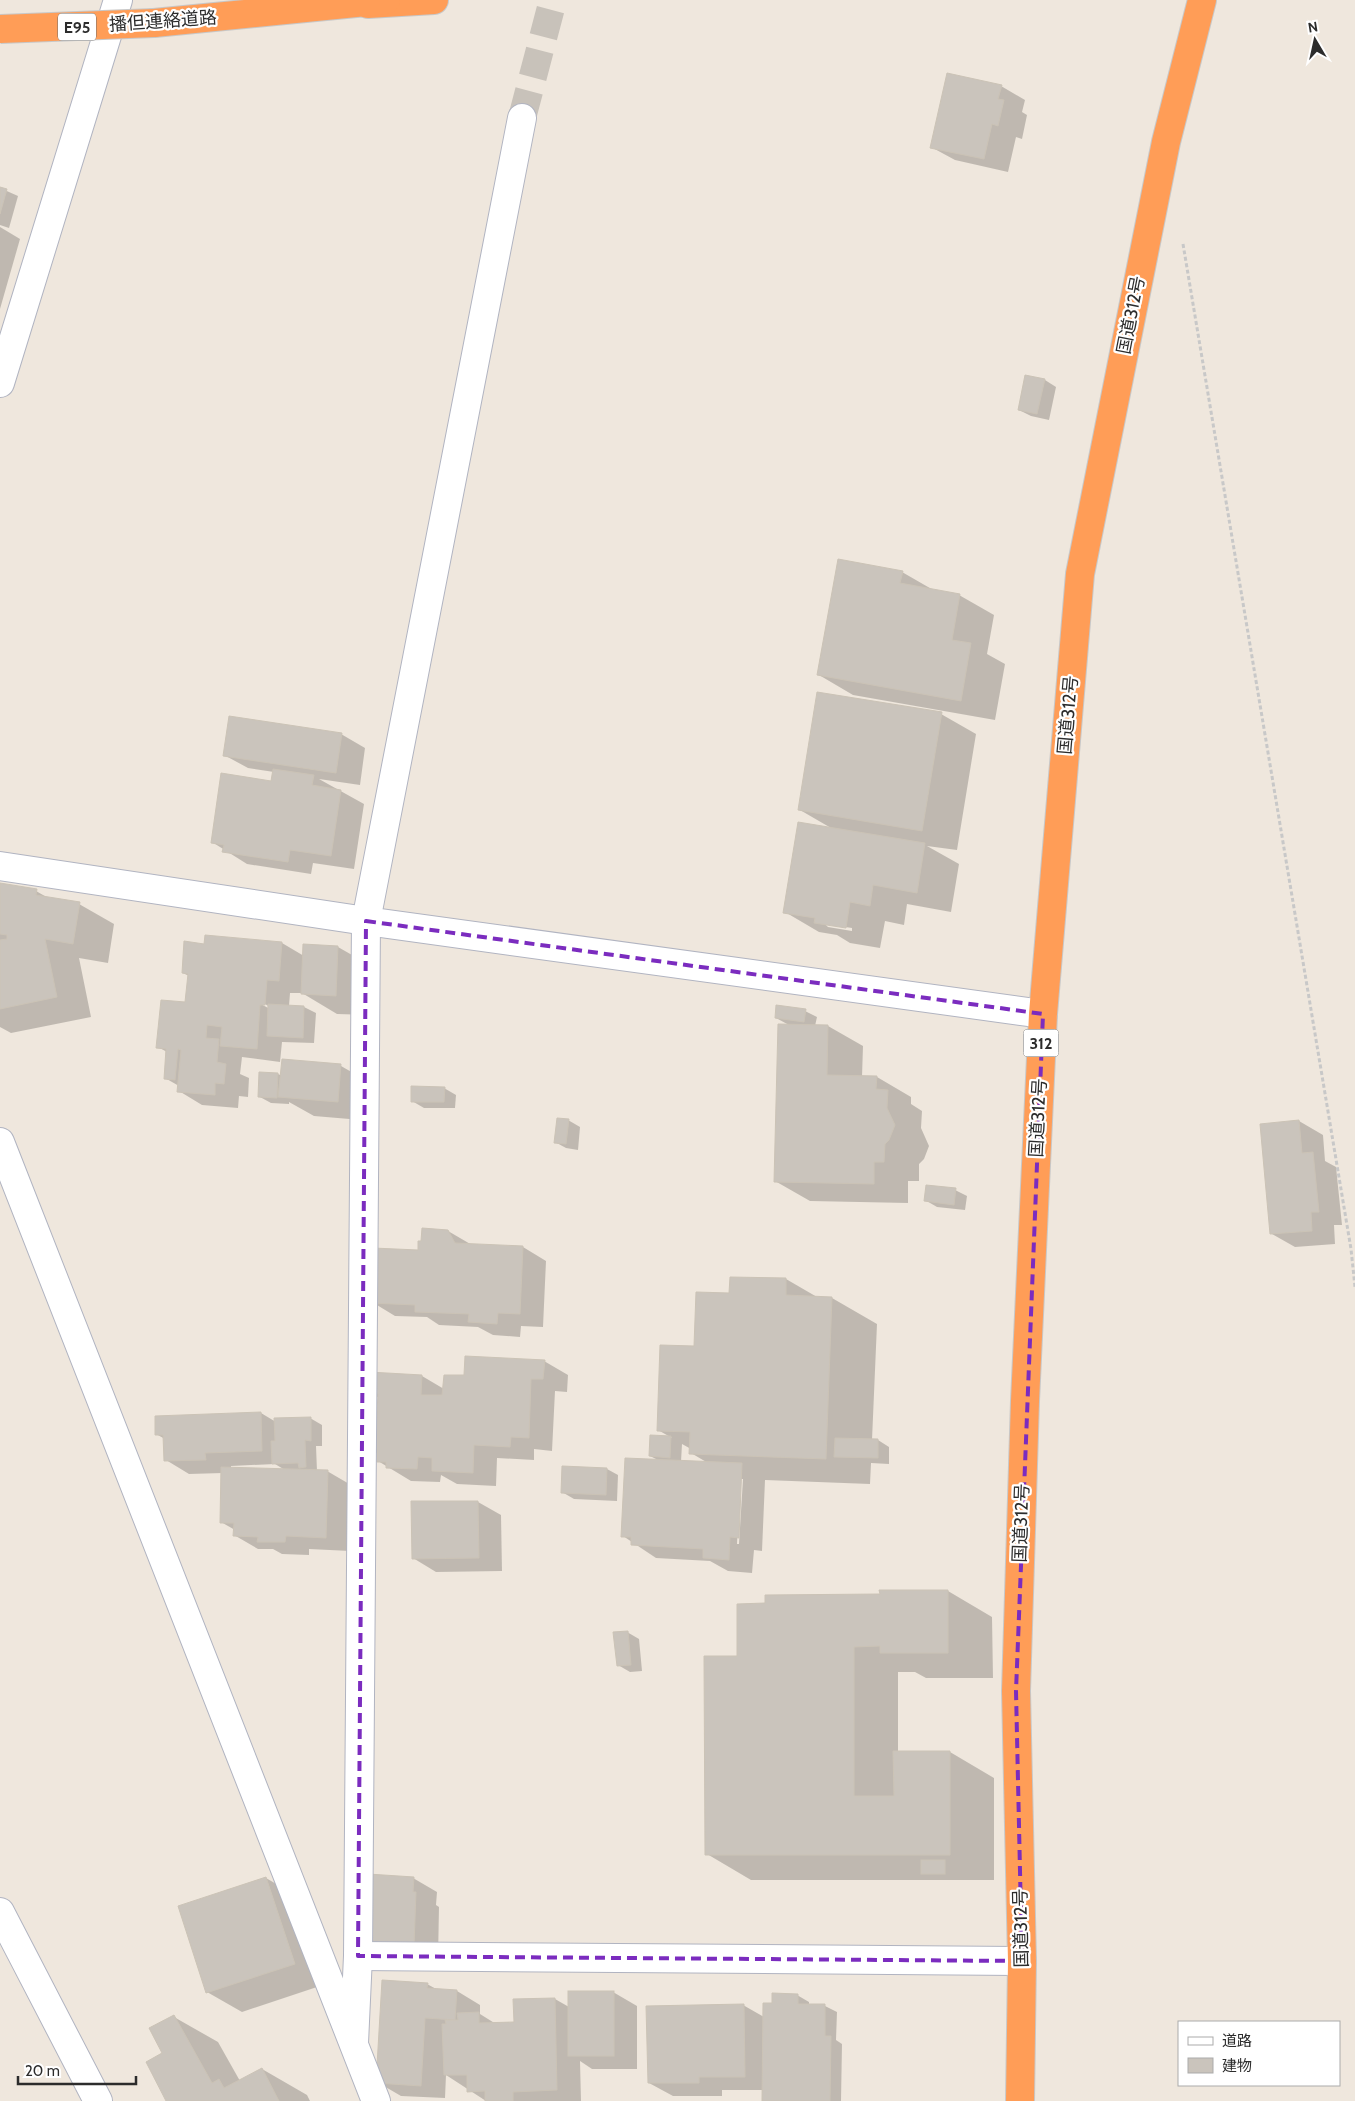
<svg xmlns="http://www.w3.org/2000/svg" width="1355" height="2101" font-family="Cabin,'Noto Sans JP',sans-serif">
  <style>
    .shadow { fill: #0003; fill-rule: evenodd }
    .building { fill: #cac4bc; stroke: #cbc3b6 }
    .lines { fill: none; stroke-linecap: round; stroke-linejoin: round }
    .street-tunnel { stroke: #c8c2ba; stroke-width: 28; stroke-dasharray: 28 14; stroke-linecap: butt }
    .street-casing { stroke: #b1b4c1; stroke-width: 30 }
    .highway-casing { stroke: #c8c8c8; stroke-width: 30 }
    .path { stroke: #c8c8c8; stroke-width: 3; stroke-dasharray: 4 2.5; stroke-linecap: butt }
    .street { stroke: #fff; stroke-width: 28 }
    .highway { stroke: #ff9d57; stroke-width: 28 }
    .highway-bridge-casing { stroke: #c8c8c8; stroke-width: 30; stroke-linecap: butt }
    .highway-bridge { stroke: #ff9d57; stroke-width: 28 }
    .marked { fill: none; stroke: #7b2cbf; stroke-width: 4; stroke-dasharray: 10 6; stroke-linejoin: round }
    .labels { text-anchor: middle; dominant-baseline: central; stroke-width: 4.5; stroke-linejoin: round; paint-order: stroke }
    .shield { fill: #fff; stroke: #6b6b6b; stroke-width: 1 }
    .shield-label { font-size: 16px; font-weight: bold; fill: #2c2c2c }
    .street-label { font-size: 18px; fill: #2c2c2c; stroke: #fff }
  </style>
  <rect width="100%" height="100%" fill="#efe7dd"/>
  <g class="shadow">
    <polygon points="1001,86 1025,100 1022,112 1027,115 1022,139 1016,137 1008,172 955,160 931,147"/>
    <polygon points="0,188 18,196 9,228 0,225"/>
    <polygon points="0,227 20,239 0,309"/>
    <polygon points="1045,380 1056,387 1049,420 1031,416 1019,410"/>
    <polygon points="902,572 935,591 959,595 994,615 987,654 1005,664 995,720 853,695 819,675"/>
    <path d="M941 714 976 734 957 850 927 846 959 864 951 912 907 904 904 925 885 921 880 948 850 943 837 935 819 932 785 912 831 828 800 810ZM825 924 852 928V931L828 927Z"/>
    <polygon points="341,734 365,748 360,785 319,779 364,804 354,869 313,863 311,874 247,864 212,842 272,782 274,772 248,768 224,755"/>
    <polygon points="0,884 36,891 50,899 79,904 114,924 108,963 79,958 91,1017 11,1033 0,1027"/>
    <path d="M206 937 282 943 304 956 338 947 373 967 370 1015 337 1014 302 993H290L289 1006 304 1007 316 1013 314 1043 282 1042 280 1062 242 1057 240 1074 249 1078 248 1097 239 1096 238 1108 202 1105 179 1091V1086L165 1078 167 1052 158 1047 186 1003 189 976 183 973 205 945ZM260 1001 270 1007V1009L259 1003Z"/>
    <polygon points="805,1011 817,1017 815,1026 828,1026 863,1046 862,1077 877,1077 911,1097 911,1104 922,1111 921,1128 929,1146 924,1159 919,1164 919,1181 908,1181 908,1203 810,1201 775,1181 789,1025 776,1018"/>
    <polygon points="283,1060 341,1066 376,1086 373,1121 314,1116 289,1102 289,1104 271,1103 260,1097 278,1074 282,1076"/>
    <polygon points="444,1088 456,1095 455,1108 424,1108 412,1101"/>
    <polygon points="568,1120 580,1127 578,1150 566,1148 555,1142"/>
    <polygon points="1299,1121 1323,1135 1325,1161 1336,1167 1342,1225 1334,1225 1335,1244 1295,1247 1272,1234"/>
    <polygon points="955,1190 967,1196 965,1210 937,1207 925,1200"/>
    <polygon points="448,1231 472,1245 523,1247 546,1261 543,1327 521,1326 520,1337 493,1335 478,1327 439,1325 427,1317 395,1316 372,1302 419,1251"/>
    <path d="M786 1279 817 1297 832 1298 877 1324 872 1440H878L889 1447V1464L871 1463 870 1484 765 1480 762 1551 754 1550 752 1573 728 1571 710 1561 656 1558 623 1536 658 1460 650 1456 651 1436 672 1438 658 1430 695 1348 731 1294ZM682 1444 691 1449V1453L708 1463 681 1462ZM740 1479H743L739 1544H737Z"/>
    <polygon points="544,1361 568,1375 567,1392 555,1391 552,1451 534,1449 534,1460 497,1458 496,1486 457,1484 441,1475 440,1482 411,1481 378,1461 378,1454 367,1447 377,1432 379,1398 369,1392 422,1376 444,1389 465,1377"/>
    <path d="M261 1413 276 1422 310 1418 322 1425V1446H316L317 1471H327L351 1485 350 1551 309 1549V1555L282 1554 273 1549H258L234 1535 235 1530 221 1522 223 1473 189 1474 166 1460 165 1439 156 1434ZM275 1464 285 1470 231 1468V1466Z"/>
    <polygon points="607,1469 618,1475 617,1501 574,1499 562,1492"/>
    <polygon points="478,1502 501,1515 502,1571 436,1572 413,1558"/>
    <polygon points="948,1591 992,1617 993,1678 926,1678 915,1672 898,1672 898,1752 950,1752 994,1778 994,1880 751,1880 707,1854 738,1658 881,1595"/>
    <polygon points="627,1632 639,1639 642,1671 630,1672 618,1665"/>
    <polygon points="266,1878 300,1898 329,1983 242,2012 207,1992"/>
    <polygon points="413,1878 437,1892 436,1905 439,1907 438,1959 367,1944"/>
    <polygon points="427,1984 438,1990 457,1991 480,2005 480,2014 496,2024 515,2023 555,1999 569,2007 613,1992 637,2006 637,2069 592,2069 580,2061 581,2101 486,2101 446,2075 445,2098 401,2096 377,2082"/>
    <polygon points="797,1995 809,2002 809,2006 825,2006 837,2012 836,2040 842,2044 841,2101 763,2101 764,2090 722,2090 722,2096 673,2096 649,2083 743,2005 764,2017 773,2004"/>
    <polygon points="174,2017 218,2042 240,2081 262,2069 307,2095 310,2101 167,2101 164,2054"/>
  </g>
  <g class="building">
    <polygon points="947,73 1002,85 998,99 1004,100 998,126 992,124 984,159 930,148"/>
    <polygon points="0,187 7,189 0,214"/>
    <polygon points="1025,375 1045,379 1037,414 1018,410"/>
    <polygon points="838,559 903,571 900,583 960,594 952,640 971,643 961,701 817,675"/>
    <polygon points="817,692 942,712 922,831 798,810"/>
    <polygon points="229,716 342,733 336,773 223,756"/>
    <polygon points="273,769 314,775 312,785 341,790 331,856 290,850 288,862 222,852 224,845 211,843 221,773 271,781"/>
    <polygon points="798,822 925,843 917,893 873,885 870,906 850,902 846,928 814,923 815,918 783,913"/>
    <polygon points="0,883 37,889 36,895 80,902 73,944 45,939 57,997 0,1009 0,940 7,939 7,935 0,934"/>
    <polygon points="205,935 282,942 279,981 267,980 265,1005 260,1005 257,1049 220,1046 222,1027 207,1025 206,1038 219,1039 217,1062 226,1064 224,1084 215,1083 215,1095 177,1092 181,1050 178,1049 175,1080 164,1079 166,1049 156,1048 161,1000 185,1002 188,974 182,973 184,941 204,944"/>
    <polygon points="303,944 338,946 336,996 301,994"/>
    <polygon points="268,1004 304,1006 303,1038 267,1036"/>
    <polygon points="776,1005 806,1009 804,1022 775,1018"/>
    <polygon points="778,1024 828,1025 827,1075 877,1076 876,1089 888,1090 887,1108 895,1125 889,1140 885,1144 884,1162 874,1162 874,1184 774,1182"/>
    <polygon points="282,1059 341,1064 338,1102 278,1097"/>
    <polygon points="259,1072 278,1073 277,1098 258,1097"/>
    <polygon points="411,1086 445,1087 444,1102 411,1102"/>
    <polygon points="557,1118 569,1119 566,1144 554,1143"/>
    <polygon points="1299,1120 1302,1153 1313,1152 1319,1212 1311,1212 1312,1231 1270,1234 1260,1124"/>
    <polygon points="926,1185 956,1188 954,1205 924,1201"/>
    <polygon points="422,1228 448,1230 455,1243 523,1246 520,1314 498,1313 497,1324 468,1322 469,1314 415,1312 415,1305 370,1303 373,1248 418,1250 418,1241 421,1241"/>
    <polygon points="730,1277 786,1278 786,1295 832,1297 826,1459 689,1454 690,1432 657,1431 660,1345 694,1346 696,1292 729,1293"/>
    <polygon points="465,1356 545,1360 543,1379 531,1379 529,1438 511,1437 510,1447 474,1445 473,1473 432,1471 432,1458 418,1457 417,1469 386,1468 386,1462 377,1462 377,1449 366,1448 367,1430 376,1430 378,1394 368,1393 369,1372 422,1375 421,1395 442,1395 444,1375 464,1375"/>
    <polygon points="261,1412 262,1451 205,1453 206,1460 164,1461 163,1435 155,1435 155,1416"/>
    <polygon points="311,1417 311,1441 305,1440 306,1467 299,1468 298,1463 272,1464 271,1441 275,1441 274,1418"/>
    <polygon points="650,1435 671,1436 670,1458 649,1456"/>
    <polygon points="835,1438 878,1439 878,1458 834,1457"/>
    <polygon points="625,1458 742,1463 739,1538 730,1537 729,1560 703,1558 703,1549 631,1545 631,1537 621,1537"/>
    <polygon points="562,1466 607,1468 606,1495 561,1493"/>
    <polygon points="221,1467 328,1470 326,1538 286,1536 285,1542 257,1542 258,1537 233,1536 234,1523 220,1523"/>
    <polygon points="411,1501 478,1501 479,1558 412,1559"/>
    <polygon points="879,1590 948,1590 948,1653 880,1653 880,1646 854,1647 854,1796 894,1796 893,1751 950,1751 950,1855 705,1855 704,1656 737,1656 737,1604 765,1603 765,1595 880,1594"/>
    <polygon points="628,1631 631,1665 617,1666 613,1632"/>
    <rect x="921" y="1860" width="24" height="14"/>
    <polygon points="368,1874 414,1877 413,1892 416,1892 414,1946 365,1945"/>
    <polygon points="266,1877 295,1964 206,1993 178,1906"/>
    <polygon points="382,1980 428,1983 427,1988 457,1990 455,2020 425,2018 421,2086 376,2083"/>
    <rect x="568" y="1991" width="46" height="65"/>
    <polygon points="772,1993 798,1994 798,2004 825,2004 825,2036 831,2036 830,2101 762,2101 763,2003 772,2003"/>
    <polygon points="555,1998 557,2090 513,2092 513,2101 485,2101 485,2091 467,2092 467,2075 444,2075 442,2024 446,2024 445,2020 458,2020 457,2013 479,2012 479,2023 514,2022 513,1999"/>
    <polygon points="744,2004 745,2077 699,2077 699,2083 648,2083 646,2006"/>
    <polygon points="174,2015 212,2083 219,2079 224,2088 262,2068 279,2101 166,2101 146,2062 162,2053 149,2028"/>
  </g>
  <g class="lines">
    <polyline class="street-tunnel" points="522,118 553,0"/>
    <defs>
      <g id="street">
        <polyline points="0,383 118,0"/>
        <polyline points="0,866 366,921 1043,1014"/>
        <polyline points="0,1142 376,2101"/>
        <polyline points="0,1912 98,2101"/>
        <polyline points="358,1956 1022,1961"/>
        <polyline points="354,2043 358,1956 366,921 522,118"/>
      </g>
      <g id="highway">
        <polyline points="368,4 434,0"/>
        <polyline points="154,23 386,0"/>
        <polyline points="1020,2101 1022,1961 1016,1691 1025,1401 1043,1014 1080,574 1166,142 1202,0"/>
      </g>
    </defs>
    <use href="#street" class="street-casing"/>
    <use href="#highway" class="highway-casing"/>
    <polyline class="path" points="1183,244 1351,1249 1355,1287"/>
    <use href="#street" class="street"/>
    <use href="#highway" class="highway"/>
    <defs>
      <polyline id="highway-bridge" points="0,29 154,23"/>
    </defs>
    <use href="#highway-bridge" class="highway-bridge-casing"/>
    <use href="#highway-bridge" class="highway-bridge"/>
  </g>
  <path class="marked" d="M366 921 1043 1014 1016 1691 1022 1961 358 1956Z"/>
  <g class="labels">
    <g class="shield">
      <rect x="58" y="13.5" width="38" height="27" rx="4"/>
      <rect x="1023.5" y="1029.5" width="35" height="27" rx="4"/>
    </g>
    <g class="shield-label">
      <text x="77" y="27">E95</text>
      <text x="1041" y="1043">312</text>
    </g>
    <g class="street-label">
      <text transform="translate(163 21) rotate(-4)">播但連絡道路</text>
      <text transform="translate(1131 315) rotate(-79)">国道312号</text>
      <text transform="translate(1068 715) rotate(-85)">国道312号</text>
      <text transform="translate(1038 1118) rotate(-87)">国道312号</text>
      <text transform="translate(1021 1523) rotate(-88)">国道312号</text>
      <text transform="translate(1021 1928) rotate(-91)">国道312号</text>
    </g>
  </g>
  <rect x="1178" y="2021" width="162" height="65" fill="#ffffff" stroke="#ababab"/>
  <rect x="1188" y="2037" width="25" height="8" fill="#ffffff" stroke="#ababab"/>
  <text x="1222" y="2046" font-size="15" fill="#2c2c2c">道路</text>
  <rect x="1188" y="2058" width="25" height="15" fill="#cac4bc" stroke="#ababab"/>
  <text x="1222" y="2071" font-size="15" fill="#2c2c2c">建物</text>
  <g transform="translate(1315 40) rotate(351)" stroke="#ffffff" stroke-width="4" paint-order="stroke">
  <path d="M0-4L9 19L0 12L-9 19Z" fill="#2c2c2c"/>
  <text y="-8" font-size="14" font-weight="bold" text-anchor="middle" fill="#2c2c2c">N</text>
  </g>
  <path d="M18 2076v8h118v-8" fill="none" stroke="#2c2c2c" stroke-width="2.5"/>
  <text x="25" y="2076" font-size="15" fill="#2c2c2c" stroke="#ffffff" stroke-width="4" paint-order="stroke">20 m</text>
</svg>
